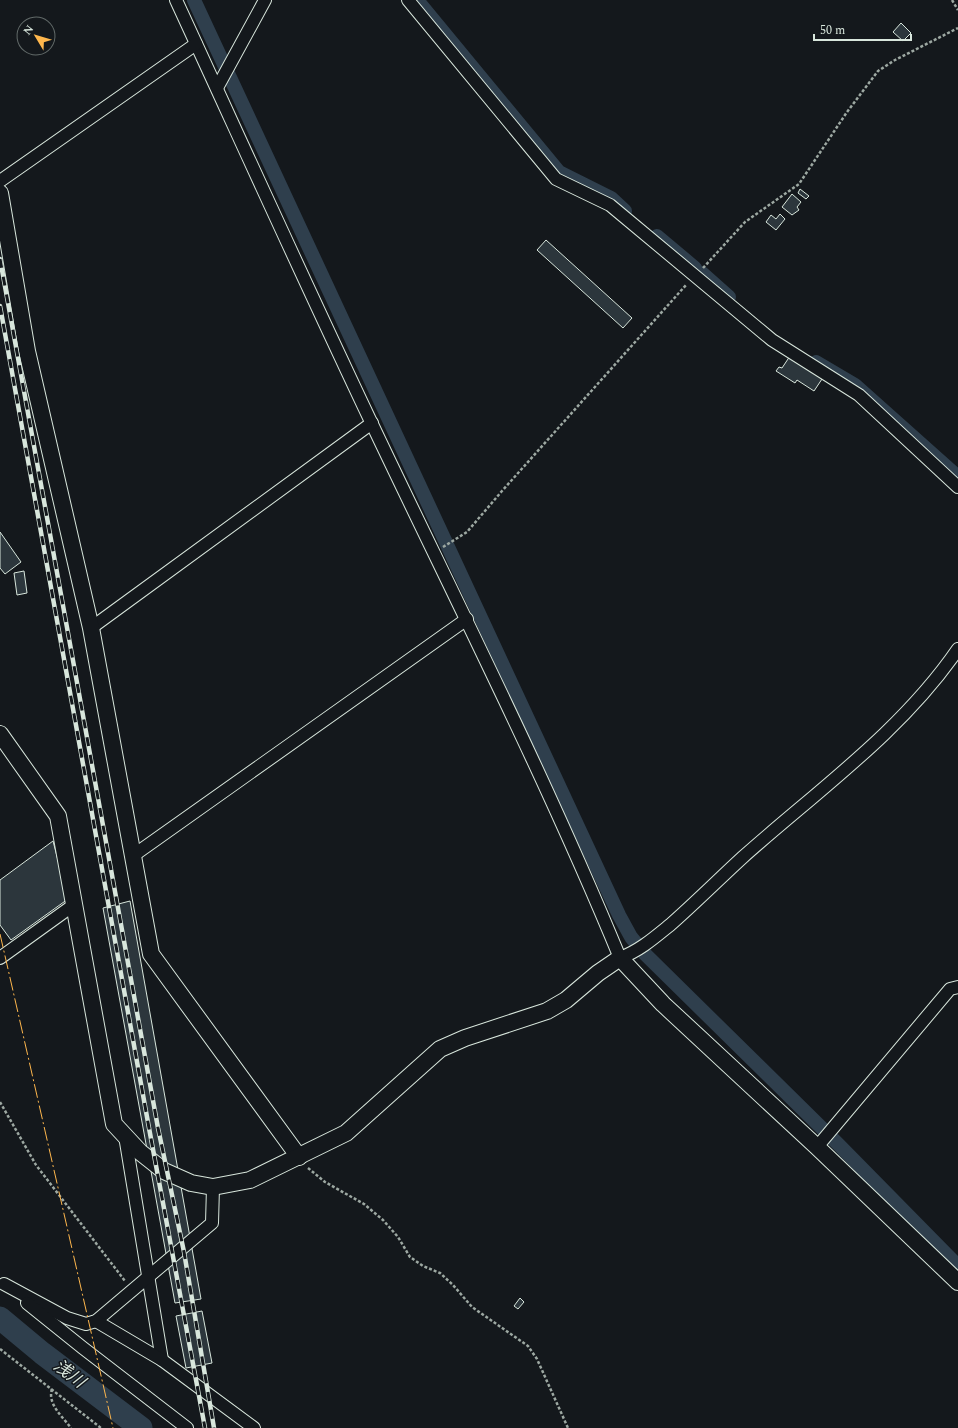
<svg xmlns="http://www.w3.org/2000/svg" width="958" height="1428" font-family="Spectral,'Noto Sans JP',serif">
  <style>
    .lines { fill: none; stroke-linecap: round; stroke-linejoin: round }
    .canal { stroke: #2f3f4d; stroke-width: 14 }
    .river { stroke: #2f3f4d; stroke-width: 23 }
    .building { fill: #2c363c; stroke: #d8e6dc }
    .street-casing { stroke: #d8e6dc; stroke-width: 14 }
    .secondary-casing { stroke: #d8e6dc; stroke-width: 18 }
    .path { stroke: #9da8a2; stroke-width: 2.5; stroke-dasharray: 3 2; stroke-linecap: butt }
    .street { stroke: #14181c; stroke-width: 12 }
    .secondary { stroke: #14181c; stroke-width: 16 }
    .rail-casing { stroke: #d8e6dc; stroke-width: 4.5 }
    .rail { stroke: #14181c; stroke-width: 3; stroke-dasharray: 9; stroke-linecap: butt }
    .power { stroke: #ffb74d; stroke-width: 1; stroke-dasharray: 14 3 2 3; stroke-linecap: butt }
    .labels { text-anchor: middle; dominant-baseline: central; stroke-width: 3; stroke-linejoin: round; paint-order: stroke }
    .water-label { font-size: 17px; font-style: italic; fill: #d8e6dc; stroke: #14181c }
  </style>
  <rect width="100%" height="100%" fill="#14181c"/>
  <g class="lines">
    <g class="canal">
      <path d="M194 0C335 305 479 609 619 915L631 937 645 954 838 1144 958 1266"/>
      <polyline points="417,0 559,172 611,198 625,211"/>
      <polyline points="657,236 695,268"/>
      <polyline points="702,273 729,297"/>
      <polyline points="816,362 855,385 958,477"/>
    </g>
    <polyline class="river" points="0,1318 42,1353 141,1428"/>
  </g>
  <g class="building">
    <polygon points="901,23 911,33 903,41 893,32"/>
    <polygon points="800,189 809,196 806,199 798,193"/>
    <polygon points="792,194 801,202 797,207 799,210 792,215 782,207"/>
    <polygon points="780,214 785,219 776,230 766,222 771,215 776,219"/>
    <polygon points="546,240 632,318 623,328 537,250"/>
    <polygon points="790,356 822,379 814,391 797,380 795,383 776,371 779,367 782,368"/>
    <polygon points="0,532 21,562 5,574 0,568"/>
    <polygon points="24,571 27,593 17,595 14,573"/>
    <polygon points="53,841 68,899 11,940 0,925 0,880"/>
    <polygon points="130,901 201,1299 175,1303 103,908"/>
    <polygon points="520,1298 524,1302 518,1309 514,1306"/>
    <polygon points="202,1311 212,1363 186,1368 176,1316"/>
  </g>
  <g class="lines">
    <defs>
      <g id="street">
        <path d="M176 0C241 141 305 283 372 424 456 601 545 776 620 958 639 951 654 938 670 925 695 903 719 879 743 857 817 791 901 732 958 649"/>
        <polyline points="408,0 556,179 610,205 772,340 859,395 958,487"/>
        <polyline points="217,88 265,0"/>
        <polyline points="0,181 196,44"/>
        <polyline points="91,628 372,423"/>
        <polyline points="134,855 467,619"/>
        <polyline points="0,958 75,904"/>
        <polyline points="125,1136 162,1360"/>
        <polyline points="817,1147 950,989 958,987"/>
        <polyline points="4,1284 67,1318 86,1324 96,1321 212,1223 213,1187"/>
        <polyline points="27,1303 83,1348 187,1428"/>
        <polyline points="96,1321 162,1360 254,1428"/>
      </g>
      <g id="secondary">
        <polyline points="0,193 27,351 91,628 151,954 299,1157"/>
        <polyline points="0,734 58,816 114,1124 140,1152 164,1171 191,1183 213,1187 250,1180 346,1133 440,1049 465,1038 547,1011 566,1000 598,973 620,958 663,1004 817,1147 958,1282"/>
      </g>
    </defs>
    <use href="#street" class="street-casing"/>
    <use href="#secondary" class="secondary-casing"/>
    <g class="path">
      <polyline points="952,0 958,10"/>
      <polyline points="703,268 745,222 799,184 847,112 878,71 895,60 958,28"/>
      <polyline points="443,547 467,532 502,491 686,285"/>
      <polyline points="0,1102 36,1165 125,1281"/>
      <polyline points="308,1168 325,1182 364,1204 383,1220 398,1237 410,1257 423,1266 440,1273 453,1285 472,1307 528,1346 537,1359 568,1428"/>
      <polyline points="0,1349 101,1428"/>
      <path d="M52 1389C47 1404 63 1417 71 1428"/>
    </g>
    <use href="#street" class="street"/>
    <use href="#secondary" class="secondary"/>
    <defs>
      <g id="rail">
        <polyline points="0,259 158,1128 184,1252 214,1428"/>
        <polyline points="0,306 149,1128 205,1428"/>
      </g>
    </defs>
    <use href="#rail" class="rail-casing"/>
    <use href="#rail" class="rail"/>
    <polyline class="power" points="0,934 113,1428"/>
  </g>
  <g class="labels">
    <g class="water-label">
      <text transform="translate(69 1374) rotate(37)">浅川</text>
    </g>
  </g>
  <g transform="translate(36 36) rotate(308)"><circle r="19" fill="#14181c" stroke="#626a69"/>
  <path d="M0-3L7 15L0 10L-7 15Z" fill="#ffb74d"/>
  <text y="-6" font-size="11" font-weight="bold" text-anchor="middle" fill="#d8e6dc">N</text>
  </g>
  <path d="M814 34v6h97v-6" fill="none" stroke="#d8e6dc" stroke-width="2"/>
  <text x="820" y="34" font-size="12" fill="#d8e6dc" stroke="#14181c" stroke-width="3" paint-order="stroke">50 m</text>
</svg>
